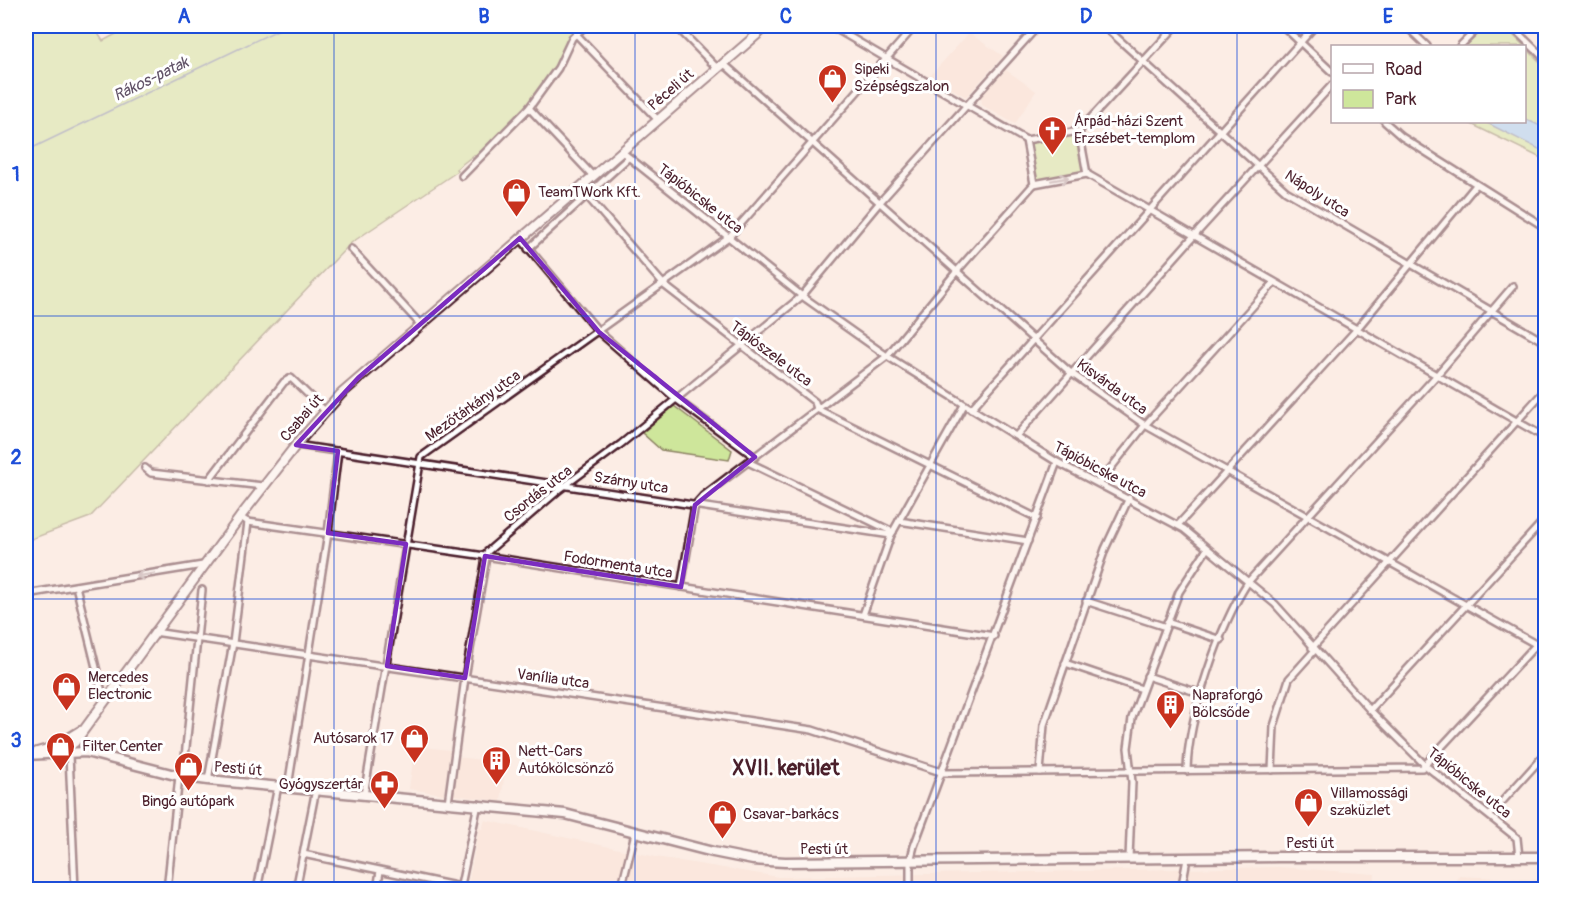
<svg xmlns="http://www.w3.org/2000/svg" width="1571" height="915" font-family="Pangolin,sans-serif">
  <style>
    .built { fill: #fae0d2 }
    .green { fill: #cee69b; stroke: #8c8263; stroke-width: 1.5 }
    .water { fill: #9bccf8; stroke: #7b87a6; stroke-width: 1.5 }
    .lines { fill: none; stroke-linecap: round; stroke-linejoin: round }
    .stream { stroke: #7b87a6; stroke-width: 1.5 }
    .street-casing { stroke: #4a1f2b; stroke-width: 10 }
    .secondary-casing { stroke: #4a1f2b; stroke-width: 12 }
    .primary-casing { stroke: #4a1f2b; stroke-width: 13 }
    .street { stroke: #fff; stroke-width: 5 }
    .secondary { stroke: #fff; stroke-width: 8 }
    .primary { stroke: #fff; stroke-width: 8 }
    .oneway { stroke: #ae9aa0 }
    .marked { fill: none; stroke: #7b2cbf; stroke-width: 4.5; stroke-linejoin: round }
    .grid { fill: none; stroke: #1d4ed8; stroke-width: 1.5; stroke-opacity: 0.55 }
    .labels { text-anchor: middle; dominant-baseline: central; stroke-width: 6; stroke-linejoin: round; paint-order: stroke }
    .poi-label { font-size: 15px; fill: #4a1f2b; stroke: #fff; text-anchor: start }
    .street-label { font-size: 15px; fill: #4a1f2b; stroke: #fff }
    .water-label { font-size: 16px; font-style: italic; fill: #625368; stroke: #fff }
    .district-label { font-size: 21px; font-weight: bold; fill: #4a1f2b; stroke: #fff }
    .neatline { fill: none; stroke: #1d4ed8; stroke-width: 2 }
    .grid-label { font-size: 20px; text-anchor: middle; font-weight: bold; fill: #1d4ed8 }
  </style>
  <rect width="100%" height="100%" fill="#fcede5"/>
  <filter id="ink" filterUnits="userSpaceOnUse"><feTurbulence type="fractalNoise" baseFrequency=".0167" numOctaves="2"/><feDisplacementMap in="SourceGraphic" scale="12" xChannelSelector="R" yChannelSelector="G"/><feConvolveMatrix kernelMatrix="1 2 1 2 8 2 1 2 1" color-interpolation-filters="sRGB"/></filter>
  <g filter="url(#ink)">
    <g class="built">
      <polygon points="969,33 1003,56 966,97 930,76"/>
      <polygon points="1006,70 1036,91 1015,124 982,105 981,96"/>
      <polygon points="415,746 450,750 444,794 409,789"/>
      <polygon points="457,757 506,763 501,801 453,795"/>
      <polygon points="485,820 656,857 779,877 1279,867 1375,874 1373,890 467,890 479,828 482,829"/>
      <polygon points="1458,876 1545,880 1545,883 1544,889 1455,890"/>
    </g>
    <g class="green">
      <polygon points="26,26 93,26 103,41 131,26 573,26 574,29 556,67 528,106 478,158 474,155 456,169 458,171 351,243 90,517 26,541"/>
      <polygon points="1487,26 1504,26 1545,67 1545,160 1467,122 1524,122 1524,46 1466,46"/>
      <polygon points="1079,131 1087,174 1034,184 1026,140"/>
      <polygon points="674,406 732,450 729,460 661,450 642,433"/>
    </g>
    <polygon class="water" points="1525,119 1545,128 1545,152 1485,122 1524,122"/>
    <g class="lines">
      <polyline class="stream" points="26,151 286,26"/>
      <defs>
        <g id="street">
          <polyline points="676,26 717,68"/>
          <polyline points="831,26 1026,140"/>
          <polyline points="1104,26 1286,191 1546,343"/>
          <polyline points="1283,26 1332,72"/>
          <polyline points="1406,26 1427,46"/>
          <polyline points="1511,26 1546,60"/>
          <polyline points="576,34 658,120"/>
          <polyline points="1460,46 1480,26"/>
          <polyline points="723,63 1071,373 1145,425 1546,650"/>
          <polyline points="529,108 593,176"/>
          <polyline points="1385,122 1402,137 1546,228"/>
          <polyline points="1079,131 1176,26"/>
          <polyline points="1026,140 1034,184 1087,174"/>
          <polyline points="1026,140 1079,131 1087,174"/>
          <polyline points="621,151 802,296 887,356 1057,462 1184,529 1275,604 1370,710 1426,766 1517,838 1519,857"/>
          <polyline points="1087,174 1546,438"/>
          <polyline points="462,176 529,108 558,68 572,38 585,26"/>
          <polyline points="587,196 664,285 815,402 817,409 1037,518"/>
          <polyline points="520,238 599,332 676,399 755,457"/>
          <polyline points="351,249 421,325"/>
          <polyline points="528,249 628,158"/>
          <polyline points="971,409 1315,26"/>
          <polyline points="1016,436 1193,237 1332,85"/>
          <polyline points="296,445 891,535"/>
          <polyline points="748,462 893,532"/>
          <polyline points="145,468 151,473 263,486"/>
          <polyline points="209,480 284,382 291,378 325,411"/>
          <polyline points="1099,483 1145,425 1274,283"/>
          <polyline points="240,517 248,522 485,556 994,636"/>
          <polyline points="899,521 1028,541"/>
          <polyline points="1178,525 1356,330 1476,185"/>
          <polyline points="76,586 104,700"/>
          <polyline points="681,587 695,505 703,496 887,356 957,271 1034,184"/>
          <polyline points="26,594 203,565"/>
          <polyline points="1086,601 1166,627"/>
          <polyline points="863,615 891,535 964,405"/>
          <polyline points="1167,622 1221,640"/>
          <polyline points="154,632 812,730 944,773 1422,768 1546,634"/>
          <polyline points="1312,648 1546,389"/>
          <polyline points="1065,663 1142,689"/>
          <polyline points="1147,676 1202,694"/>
          <polyline points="1370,710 1546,518"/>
          <polyline points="69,755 75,890"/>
          <polyline points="1272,770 1274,726 1289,679 1315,650"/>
          <path d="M1187 771C1188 717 1219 627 1248 582L1436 376 1513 286"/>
          <polyline points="1040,772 1044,725 1105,549 1129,498"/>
          <polyline points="183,777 202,590"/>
          <polyline points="208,780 233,643 248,522"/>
          <polyline points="288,787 328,533 338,451"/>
          <polyline points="364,795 421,457 730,236 915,26"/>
          <polyline points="448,803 465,678 487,552 559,490 621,444 802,296 880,202 1038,26"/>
          <polyline points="1490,815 1546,753"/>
          <polyline points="303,854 475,890"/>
          <polyline points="1129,859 1132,782 1128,748 1132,718 1179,592 1207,549"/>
          <polyline points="167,890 179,776"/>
          <polyline points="257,890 278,786"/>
          <polyline points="296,890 316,789"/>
          <polyline points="377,890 380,871"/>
          <polyline points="460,890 478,804"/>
          <polyline points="621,890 635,833"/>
          <polyline points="910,890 910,862 914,846 1057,462"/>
          <polyline points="1181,890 1187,859"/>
        </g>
        <g id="secondary">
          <polyline points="37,752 54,747 80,731"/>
          <polyline points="60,753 75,742 240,517 296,445 341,394 767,26"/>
        </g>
        <polyline id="primary" points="26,755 86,752 179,776 208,780 565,814 713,852 753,860 785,862 1278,857 1546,857"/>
      </defs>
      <use href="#street" class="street-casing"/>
      <use href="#secondary" class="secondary-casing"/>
      <use href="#primary" class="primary-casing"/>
      <use href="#street" class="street"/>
      <use href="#secondary" class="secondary"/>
      <use href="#primary" class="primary"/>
    </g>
    <defs><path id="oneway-shaft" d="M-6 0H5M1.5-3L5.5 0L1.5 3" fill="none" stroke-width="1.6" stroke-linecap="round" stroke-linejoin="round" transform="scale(1.5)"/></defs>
    <g class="oneway">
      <use href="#oneway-shaft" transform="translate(1060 179) rotate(-10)"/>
      <use href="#oneway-shaft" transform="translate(145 575) rotate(171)"/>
    </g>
  </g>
  <path d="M0 0H1571V915H0ZM520 238 599 332 755 457 695 505 681 587 485 556 465 678 387 666 406 544 328 533 338 451 296 445 358 378Z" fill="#fcede5" fill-opacity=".55" fill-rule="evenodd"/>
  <path class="marked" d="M520 238 599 332 755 457 695 505 681 587 485 556 465 678 387 666 406 544 328 533 338 451 296 445 358 378Z"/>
  <path class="grid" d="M334 26V890M635 26V890M936 26V890M1237 26V890M26 316H1546M26 599H1546"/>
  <defs>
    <symbol id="shop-pin" viewBox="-11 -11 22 30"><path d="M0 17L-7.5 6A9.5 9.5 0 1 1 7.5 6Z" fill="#c8321e" stroke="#fff"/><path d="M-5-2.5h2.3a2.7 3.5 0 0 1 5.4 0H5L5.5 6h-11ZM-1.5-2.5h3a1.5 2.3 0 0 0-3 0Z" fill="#fff"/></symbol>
    <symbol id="church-pin" viewBox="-11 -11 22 30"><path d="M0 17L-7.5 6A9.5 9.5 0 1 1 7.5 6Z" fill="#c8321e" stroke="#fff"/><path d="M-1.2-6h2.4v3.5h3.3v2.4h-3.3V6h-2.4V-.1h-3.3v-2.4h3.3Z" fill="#fff"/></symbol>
    <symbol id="building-pin" viewBox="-11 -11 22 30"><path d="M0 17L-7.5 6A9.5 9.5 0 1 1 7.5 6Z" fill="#c8321e" stroke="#fff"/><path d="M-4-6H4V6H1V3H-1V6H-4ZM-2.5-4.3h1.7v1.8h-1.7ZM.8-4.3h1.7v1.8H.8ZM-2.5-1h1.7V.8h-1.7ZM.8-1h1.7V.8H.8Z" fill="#fff"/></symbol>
    <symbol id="pharmacy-pin" viewBox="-11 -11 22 30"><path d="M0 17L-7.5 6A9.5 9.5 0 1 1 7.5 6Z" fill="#c8321e" stroke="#fff"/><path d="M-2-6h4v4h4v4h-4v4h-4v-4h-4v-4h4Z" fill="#fff"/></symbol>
  </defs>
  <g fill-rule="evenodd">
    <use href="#shop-pin" x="816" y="62" width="33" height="45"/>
    <use href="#church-pin" x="1036" y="114" width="33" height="45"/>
    <use href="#shop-pin" x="500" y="176" width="33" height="45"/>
    <use href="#shop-pin" x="50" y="670" width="33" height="45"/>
    <use href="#building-pin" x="1154" y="688" width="33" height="45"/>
    <use href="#shop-pin" x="398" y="722" width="33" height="45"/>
    <use href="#shop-pin" x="44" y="730" width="33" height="45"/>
    <use href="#building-pin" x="480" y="744" width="33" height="45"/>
    <use href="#shop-pin" x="172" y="750" width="33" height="45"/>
    <use href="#pharmacy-pin" x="368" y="768" width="33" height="45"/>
    <use href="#shop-pin" x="1292" y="786" width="33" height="45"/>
    <use href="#shop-pin" x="706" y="798" width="33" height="45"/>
  </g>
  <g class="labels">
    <g class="poi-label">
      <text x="854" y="69">Sipeki<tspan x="854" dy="17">Szépségszalon</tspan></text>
      <text x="1074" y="121">Árpád-házi Szent<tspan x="1074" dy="17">Erzsébet-templom</tspan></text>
      <text x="538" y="192">TeamTWork Kft.</text>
      <text x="88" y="677">Mercedes<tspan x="88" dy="17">Electronic</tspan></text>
      <text x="1192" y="695">Napraforgó<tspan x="1192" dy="17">Bölcsőde</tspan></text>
      <text x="394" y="738" text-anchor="end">Autósarok 17</text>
      <text x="82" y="746">Filter Center</text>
      <text x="518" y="751">Nett-Cars<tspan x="518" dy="17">Autókölcsönző</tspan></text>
      <text x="363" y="784" text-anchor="end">Gyógyszertár</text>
      <text x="1330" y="793">Villamossági<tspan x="1330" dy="17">szaküzlet</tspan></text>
      <text x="188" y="801" text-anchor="middle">Bingó autópark</text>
      <text x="743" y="814">Csavar-barkács</text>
    </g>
    <g class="street-label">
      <text transform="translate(671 90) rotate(-41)">Péceli út</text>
      <text transform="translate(1317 194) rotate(33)">Nápoly utca</text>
      <text transform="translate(700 199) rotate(38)">Tápióbicske utca</text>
      <text transform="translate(771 354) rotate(37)">Tápiószele utca</text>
      <text transform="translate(1112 387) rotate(36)">Kisvárda utca</text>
      <text transform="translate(473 406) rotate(-35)">Mezőtárkány utca</text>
      <text transform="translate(302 418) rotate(-49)">Csabai út</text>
      <text transform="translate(1100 470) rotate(28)">Tápióbicske utca</text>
      <text transform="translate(631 483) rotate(9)">Szárny utca</text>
      <text transform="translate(538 494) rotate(-38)">Csordás utca</text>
      <text transform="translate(618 565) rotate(9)">Fodormenta utca</text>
      <text transform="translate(553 679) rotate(8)">Vanília utca</text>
      <text transform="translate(238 769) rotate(5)">Pesti út</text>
      <text transform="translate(1469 783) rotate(39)">Tápióbicske utca</text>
      <text x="1310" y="843">Pesti út</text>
      <text x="824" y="849">Pesti út</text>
    </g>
    <g class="water-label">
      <text transform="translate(151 79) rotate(-26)">Rákos-patak</text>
    </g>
    <g class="district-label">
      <text x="786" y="768">XVII. kerület</text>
    </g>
  </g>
  <rect width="1571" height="915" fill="none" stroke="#fff" stroke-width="66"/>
  <rect x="1331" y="45" width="195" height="78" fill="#ffffff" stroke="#b7a5aa" stroke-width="1.5"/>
  <rect x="1343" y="64" width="30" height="9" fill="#ffffff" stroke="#b7a5aa" stroke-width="1.5"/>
  <text x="1385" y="75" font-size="18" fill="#4a1f2b">Road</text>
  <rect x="1343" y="90" width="30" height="18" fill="#cee69b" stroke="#b7a5aa" stroke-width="1.5"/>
  <text x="1385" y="105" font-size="18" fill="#4a1f2b">Park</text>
  <rect x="33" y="33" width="1505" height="849" class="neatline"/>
  <g class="grid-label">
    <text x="184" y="23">A</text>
    <text x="484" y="23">B</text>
    <text x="786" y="23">C</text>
    <text x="1086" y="23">D</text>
    <text x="1388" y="23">E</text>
    <text x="16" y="181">1</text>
    <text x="16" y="464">2</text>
    <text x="16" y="747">3</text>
  </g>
</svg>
